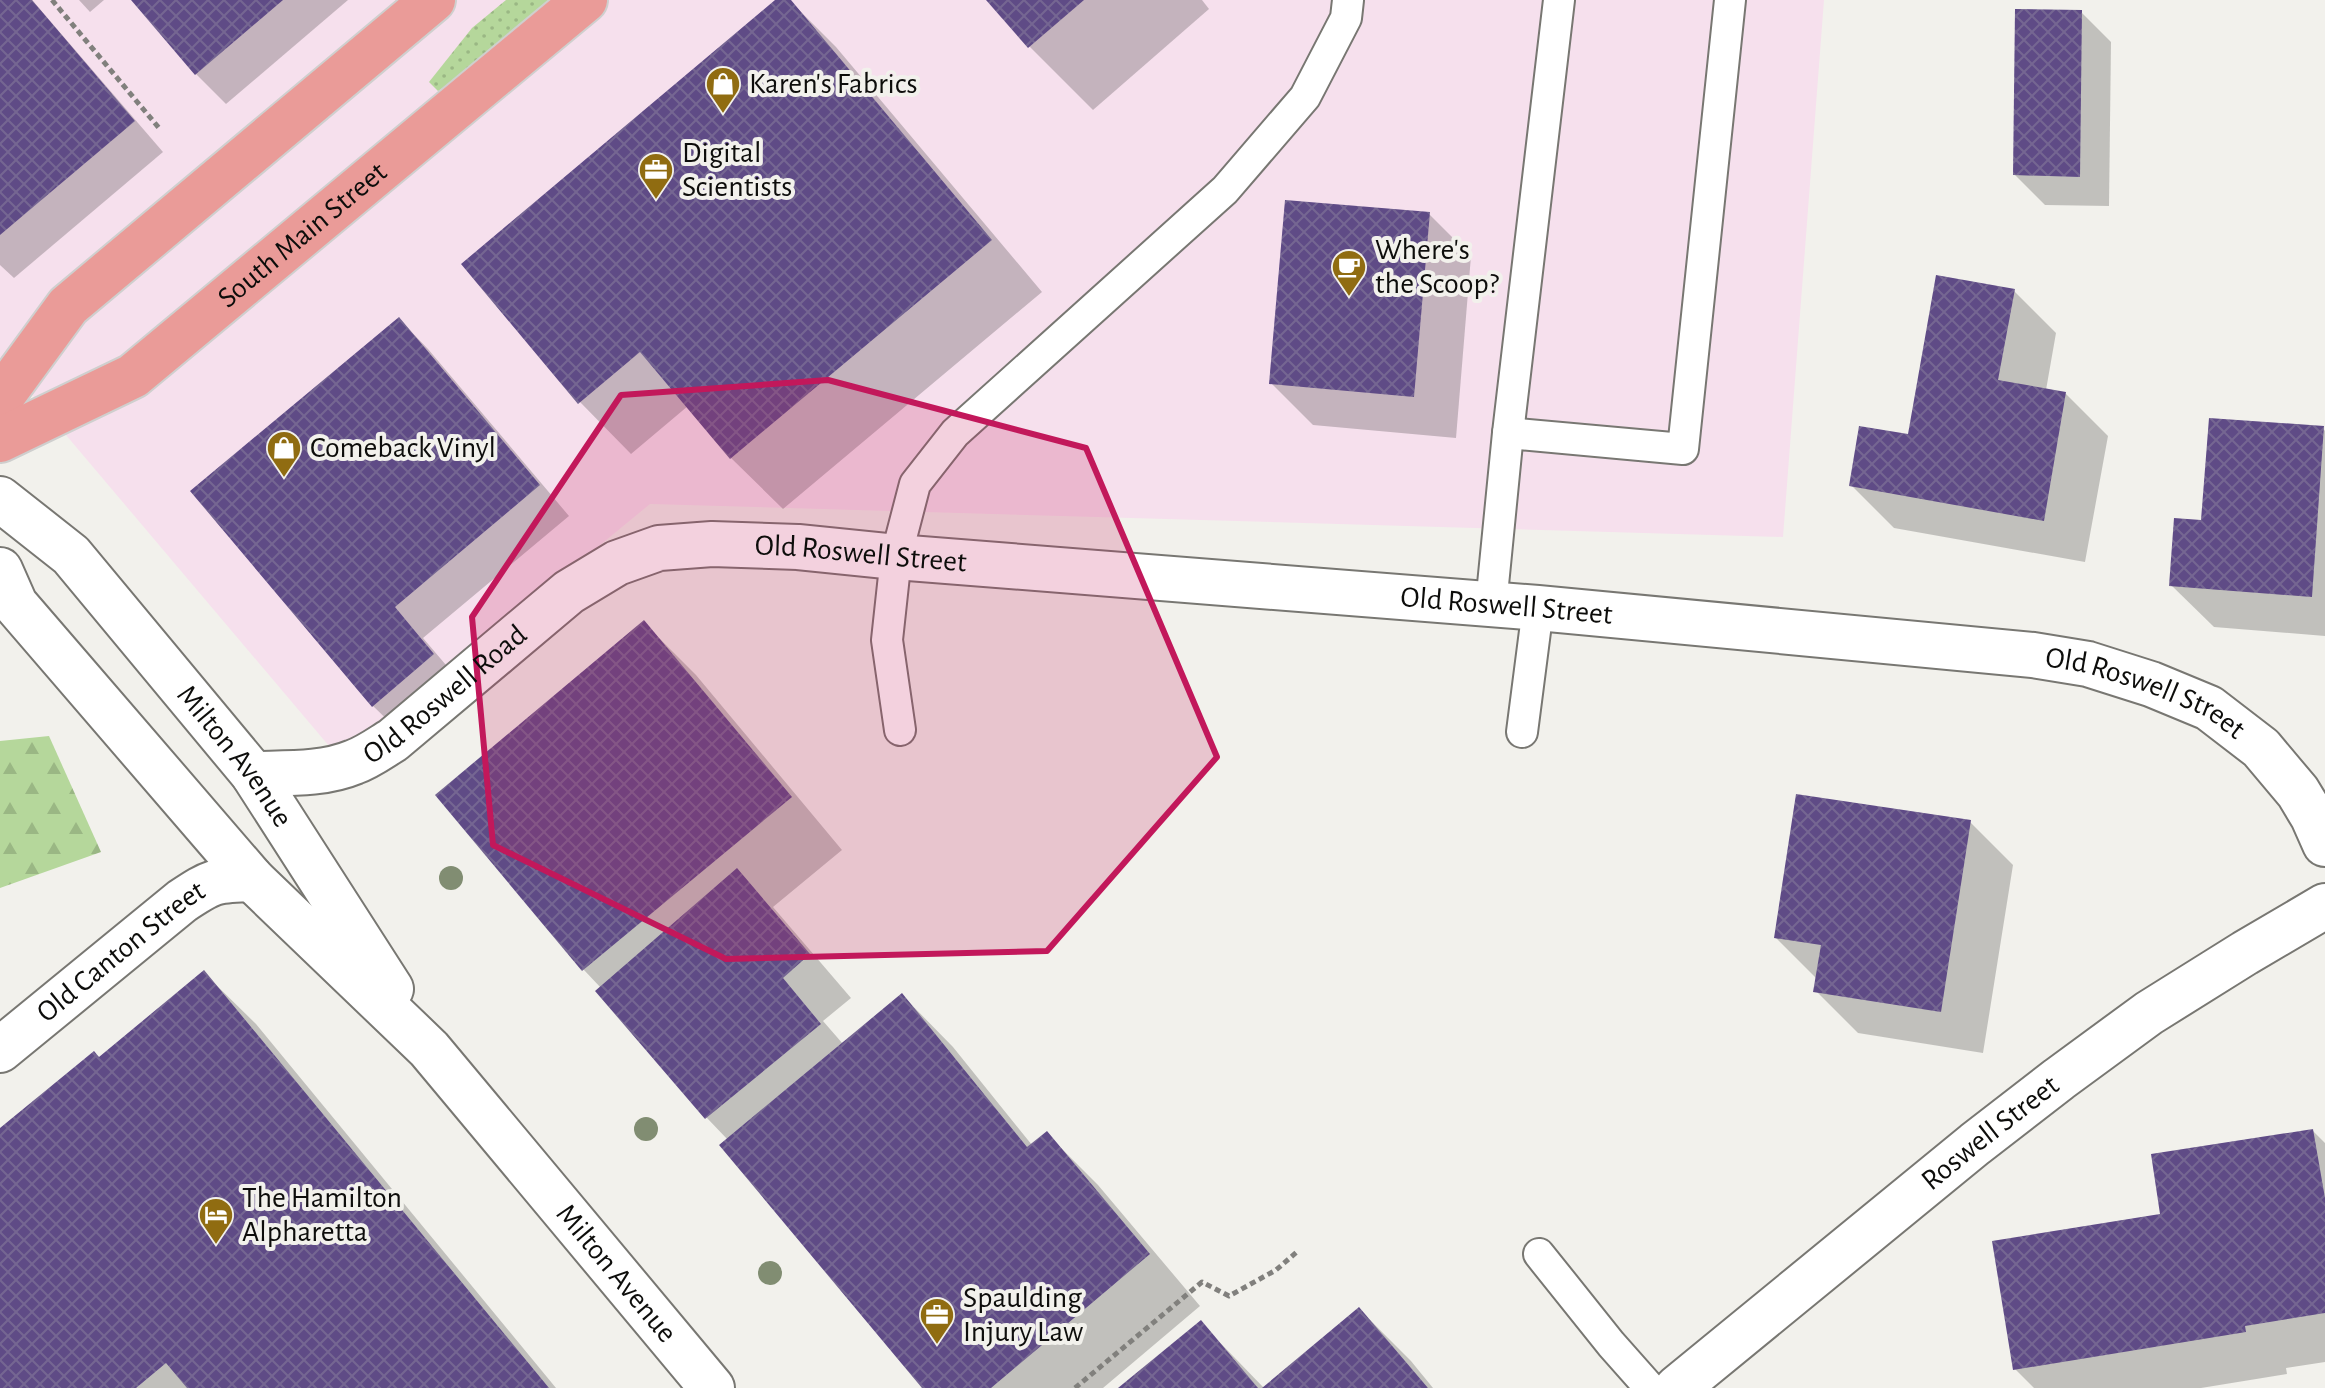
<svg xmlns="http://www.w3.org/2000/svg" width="2325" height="1388" font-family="'Alegreya Sans',sans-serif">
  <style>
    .commercial { fill: #f6e0ed }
    .grass { fill: url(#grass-dots) }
    .forest { fill: url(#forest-firs) }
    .shadow { fill: #0003 }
    .building { fill: url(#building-cross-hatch) }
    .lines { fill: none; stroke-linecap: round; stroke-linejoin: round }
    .service-casing { stroke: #787772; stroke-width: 34 }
    .minor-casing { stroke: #787772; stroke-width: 48 }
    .tertiary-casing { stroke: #787772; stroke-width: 48 }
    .primary-casing { stroke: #cfcfce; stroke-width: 48 }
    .path { stroke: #81807d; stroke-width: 5; stroke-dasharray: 6 4; stroke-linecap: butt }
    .service { stroke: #fff; stroke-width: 30 }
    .minor { stroke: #fff; stroke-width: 44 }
    .tertiary { stroke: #fff; stroke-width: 44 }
    .primary { stroke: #ea9b98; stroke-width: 44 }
    .tree { fill: #818d72 }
    .marked { fill: #c2185b; fill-opacity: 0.2; stroke: #c2185b; stroke-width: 6; stroke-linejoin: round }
    .labels { text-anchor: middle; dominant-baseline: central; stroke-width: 8; stroke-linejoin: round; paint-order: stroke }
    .poi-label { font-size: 30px; fill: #0d0d0b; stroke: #f2f1ec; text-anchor: start }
    .street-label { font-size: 30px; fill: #0d0d0b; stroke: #f2f1ec }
  </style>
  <defs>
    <pattern id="grass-dots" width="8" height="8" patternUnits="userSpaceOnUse" patternTransform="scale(2)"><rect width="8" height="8" fill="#b5d79b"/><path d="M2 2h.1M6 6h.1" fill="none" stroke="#9ab784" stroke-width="1.8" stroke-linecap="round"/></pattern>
    <pattern id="forest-firs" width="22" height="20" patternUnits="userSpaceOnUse" patternTransform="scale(2)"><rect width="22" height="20" fill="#b5d79b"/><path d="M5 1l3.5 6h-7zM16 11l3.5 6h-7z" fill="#9ab784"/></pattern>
    <pattern id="building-cross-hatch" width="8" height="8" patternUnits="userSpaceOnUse" patternTransform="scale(2)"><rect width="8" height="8" fill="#5f4b86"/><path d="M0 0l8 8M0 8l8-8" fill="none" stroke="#756692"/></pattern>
  </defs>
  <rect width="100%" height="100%" fill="#f2f1ec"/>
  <polygon class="commercial" points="0,0 1824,0 1783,537 650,504 340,759 0,357"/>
  <polygon class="grass" points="506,0 553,0 471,71 438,91 429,82 472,28"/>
  <polygon class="forest" points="49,736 101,852 0,888 0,741"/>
  <g class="shadow">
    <polygon points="0,0 32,0 163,152 14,278 0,265"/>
    <polygon points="79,0 104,0 90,12"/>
    <polygon points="133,0 348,0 226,104 196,74"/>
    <polygon points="778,0 789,0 836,47 1042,292 783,509 731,458 688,406 631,454 580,402"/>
    <polygon points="989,0 1202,0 1209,9 1093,110 1030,47"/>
    <polygon points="2081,12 2111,42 2109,206 2045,205 2015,175"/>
    <polygon points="1429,214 1471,256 1456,438 1313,425 1271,383"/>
    <polygon points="2014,291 2056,333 2046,390 2066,394 2108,436 2085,562 1894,528 1851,485 1910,436"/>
    <polygon points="399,319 428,349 569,516 423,638 463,685 403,735 373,706"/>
    <polygon points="2323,428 2325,431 2325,636 2214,627 2171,585"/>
    <polygon points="644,623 696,675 842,850 773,907 851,998 823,1021 843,1044 902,995 953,1047 1032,1145 1046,1133 1098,1185 1200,1306 1103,1388 925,1388 728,1140 707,1118 598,991 601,988 584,970 438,795"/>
    <polygon points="1970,822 2013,865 1983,1053 1858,1033 1816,991 1817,979 1776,938"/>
    <polygon points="204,973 256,1024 556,1388 0,1388 0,1131 100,1059"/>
    <polygon points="2313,1131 2325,1143 2325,1362 2286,1368 2287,1374 2201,1388 2034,1388 2015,1369 2162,1216"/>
    <polygon points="1359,1309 1411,1361 1433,1388 1265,1388"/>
    <polygon points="1201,1323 1264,1388 1121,1388"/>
  </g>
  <g class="building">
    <polygon points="0,0 32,0 135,121 0,235"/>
    <polygon points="131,0 283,0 195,75"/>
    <polygon points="775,0 791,0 992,240 730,459 640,352 578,404 461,264"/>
    <polygon points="986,0 1084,0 1028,48"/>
    <polygon points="2015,9 2082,10 2080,177 2013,175"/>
    <polygon points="1285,200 1430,212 1414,397 1269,384"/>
    <polygon points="1936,275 2015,289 1998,380 2066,392 2044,521 1849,486 1859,426 1908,434"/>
    <polygon points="399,317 540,485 395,607 434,654 372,707 190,491"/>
    <polygon points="2209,418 2324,426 2312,597 2169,586 2174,518 2201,520"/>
    <polygon points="644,620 792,797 582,971 435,795"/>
    <polygon points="1796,794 1971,820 1941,1012 1813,992 1821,945 1774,938"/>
    <polygon points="737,868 810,954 783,978 821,1024 705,1119 595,991"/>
    <polygon points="204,970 549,1388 187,1388 166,1363 136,1388 0,1388 0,1128 94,1051 99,1057"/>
    <polygon points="902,993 1027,1147 1047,1131 1150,1254 991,1388 922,1388 719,1145"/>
    <polygon points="2313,1129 2325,1198 2325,1313 2245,1326 2246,1332 2013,1370 1992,1241 2160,1214 2151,1154"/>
    <polygon points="1359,1307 1428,1388 1262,1388"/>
    <polygon points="1201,1320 1258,1388 1118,1388"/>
  </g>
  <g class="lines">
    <defs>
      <g id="service">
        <polyline points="1508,433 1683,449 1730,0"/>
        <polyline points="1491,605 1508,433 1559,0"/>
        <polyline points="900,730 887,640 896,557 915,484 955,433 1225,190 1305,97 1346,18 1348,0"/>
        <polyline points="1522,732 1538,608"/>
        <polyline points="1539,1254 1611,1344 1650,1388"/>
      </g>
      <g id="minor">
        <path id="s1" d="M253 774C287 773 323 775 354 762 368 757 380 748 393 740L569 592 617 563 659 548 712 544 798 547 896 557 1538 608 2033 655 2088 664 2151 684 2209 708 2261 748 2298 792 2313 817 2325 844"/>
        <path id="s2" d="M0 1050 182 901C212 881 215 880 252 879"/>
      </g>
      <g id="tertiary">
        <path id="s3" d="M0 499 71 555 253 774 391 989"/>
        <path id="s4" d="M0 570 15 604 252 879 429 1049 712 1388"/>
        <path id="s5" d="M1677 1388 1975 1144 2059 1079 2149 1013 2245 953 2325 906"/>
      </g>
      <g id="primary">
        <polyline points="0,399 68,306 433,0"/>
        <path id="s6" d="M0 440 133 376 585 0"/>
      </g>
    </defs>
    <use href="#service" class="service-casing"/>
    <use href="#minor" class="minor-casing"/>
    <use href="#tertiary" class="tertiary-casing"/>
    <use href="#primary" class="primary-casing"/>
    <g class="path">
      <polyline points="52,0 159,128"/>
      <polyline points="1075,1388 1202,1282 1229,1296 1276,1270 1298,1251"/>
    </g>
    <use href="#service" class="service"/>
    <use href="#minor" class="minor"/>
    <use href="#tertiary" class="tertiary"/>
    <use href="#primary" class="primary"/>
  </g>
  <g class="tree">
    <circle cx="451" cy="878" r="12"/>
    <circle cx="646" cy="1129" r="12"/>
    <circle cx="770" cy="1273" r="12"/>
  </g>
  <path class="marked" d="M828 380 1086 448 1217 757 1047 951 726 959 493 845 472 617 621 395Z"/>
  <defs>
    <symbol id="shop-pin" viewBox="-11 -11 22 30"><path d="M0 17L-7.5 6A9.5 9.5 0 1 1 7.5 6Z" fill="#906c11" stroke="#f2f1ec"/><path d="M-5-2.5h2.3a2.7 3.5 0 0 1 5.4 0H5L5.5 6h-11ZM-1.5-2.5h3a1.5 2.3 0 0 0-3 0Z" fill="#fff"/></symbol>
    <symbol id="office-pin" viewBox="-11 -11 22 30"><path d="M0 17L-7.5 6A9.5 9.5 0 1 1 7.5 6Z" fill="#906c11" stroke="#f2f1ec"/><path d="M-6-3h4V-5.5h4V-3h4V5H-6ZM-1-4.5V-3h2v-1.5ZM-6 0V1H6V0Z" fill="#fff"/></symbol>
    <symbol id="cafe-pin" viewBox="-11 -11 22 30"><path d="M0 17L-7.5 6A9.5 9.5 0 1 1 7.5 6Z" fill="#906c11" stroke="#f2f1ec"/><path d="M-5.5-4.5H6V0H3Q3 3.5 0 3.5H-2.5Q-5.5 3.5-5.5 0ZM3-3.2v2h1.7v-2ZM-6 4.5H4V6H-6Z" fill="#fff"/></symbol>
    <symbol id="hotel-pin" viewBox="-11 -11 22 30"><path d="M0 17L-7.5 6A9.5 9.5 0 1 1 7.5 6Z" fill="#906c11" stroke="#f2f1ec"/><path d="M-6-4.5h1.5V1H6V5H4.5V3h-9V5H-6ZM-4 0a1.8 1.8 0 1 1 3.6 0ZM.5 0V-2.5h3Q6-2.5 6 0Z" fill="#fff"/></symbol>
  </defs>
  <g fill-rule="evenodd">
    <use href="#shop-pin" x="703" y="64" width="40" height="54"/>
    <use href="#office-pin" x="636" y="150" width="40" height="54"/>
    <use href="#cafe-pin" x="1329" y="247" width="40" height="54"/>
    <use href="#shop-pin" x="264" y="428" width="40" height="54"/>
    <use href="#hotel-pin" x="196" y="1195" width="40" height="54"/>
    <use href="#office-pin" x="917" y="1295" width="40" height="54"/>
  </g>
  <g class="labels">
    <g class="poi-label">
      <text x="749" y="84">Karen's Fabrics</text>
      <text x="682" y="153">Digital<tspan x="682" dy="34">Scientists</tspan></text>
      <text x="1375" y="250">Where's<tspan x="1375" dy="34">the Scoop?</tspan></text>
      <text x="310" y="448">Comeback Vinyl</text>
      <text x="242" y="1198">The Hamilton<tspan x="242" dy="34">Alpharetta</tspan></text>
      <text x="963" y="1298">Spaulding<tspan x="963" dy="34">Injury Law</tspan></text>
    </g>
    <g class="street-label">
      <text stroke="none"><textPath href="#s6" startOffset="368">South Main Street</textPath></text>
      <text stroke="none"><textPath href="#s1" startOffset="680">Old Roswell Street</textPath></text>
      <text stroke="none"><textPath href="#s1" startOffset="1328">Old Roswell Street</textPath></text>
      <text stroke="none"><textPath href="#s1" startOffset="216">Old Roswell Road</textPath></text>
      <text stroke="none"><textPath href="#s1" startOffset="1976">Old Roswell Street</textPath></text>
      <text stroke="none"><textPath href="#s3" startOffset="350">Milton Avenue</textPath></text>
      <text stroke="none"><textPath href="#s2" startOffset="156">Old Canton Street</textPath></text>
      <text stroke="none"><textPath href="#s5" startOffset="404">Roswell Street</textPath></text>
      <text stroke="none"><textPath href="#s4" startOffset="938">Milton Avenue</textPath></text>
    </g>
  </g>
</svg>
